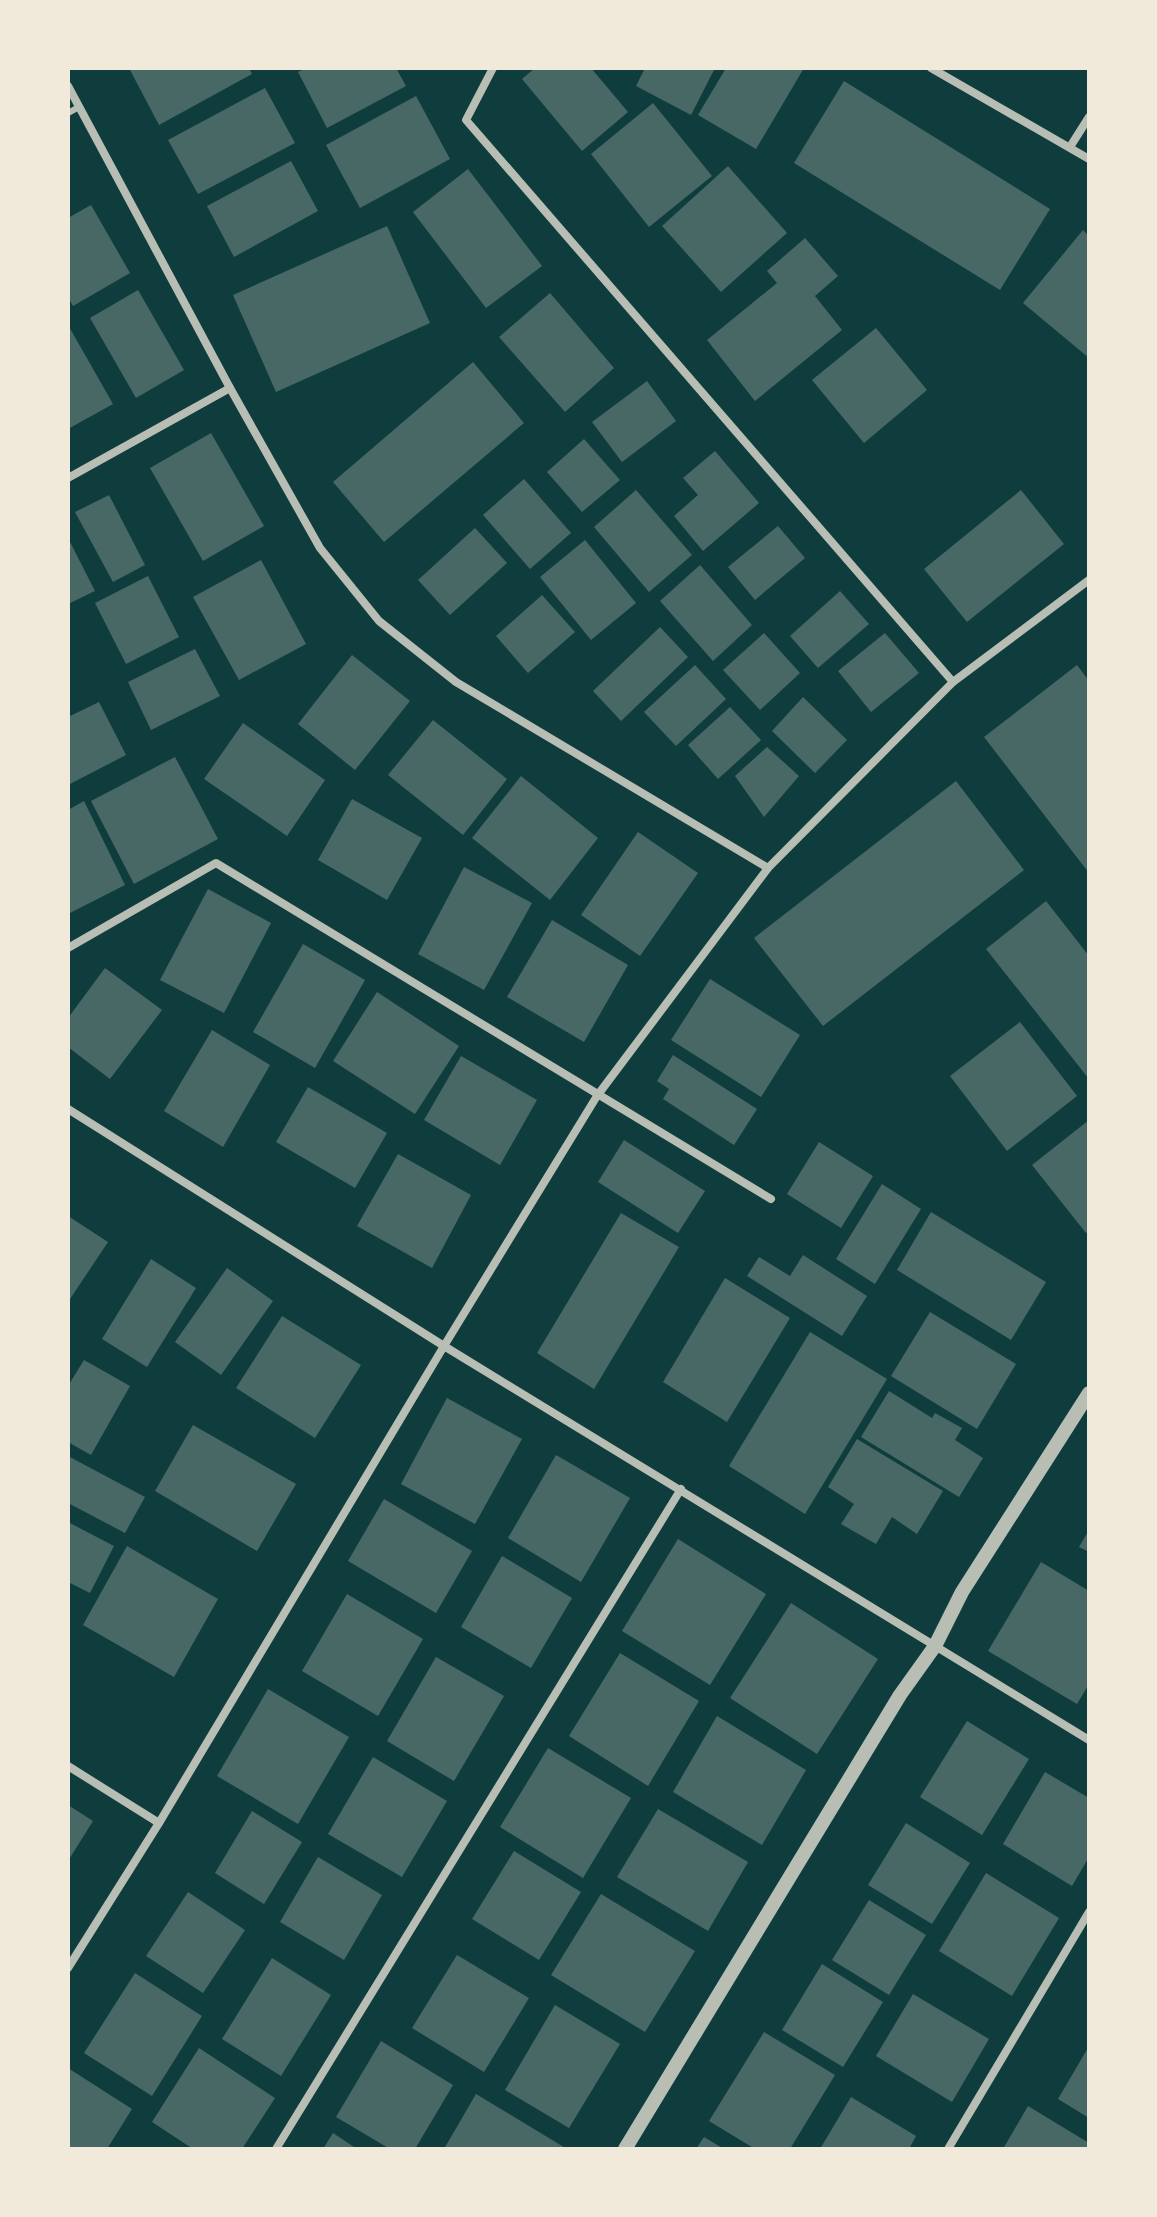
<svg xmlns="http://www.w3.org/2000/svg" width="1157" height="2217" font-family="'Roboto Condensed',sans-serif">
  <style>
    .building { fill: #486865 }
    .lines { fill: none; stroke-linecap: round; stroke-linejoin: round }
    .service { stroke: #b8beb3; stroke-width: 6 }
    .minor { stroke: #b8beb3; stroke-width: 8 }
    .tertiary { stroke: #b8beb3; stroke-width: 14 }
  </style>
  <rect width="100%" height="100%" fill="#0f3d3e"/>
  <g class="building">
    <polygon points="129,68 249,68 252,74 159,125"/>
    <polygon points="306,68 396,68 406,86 327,128 298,72"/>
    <polygon points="535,68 591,68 628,112 582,151 522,79"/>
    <polygon points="645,68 715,68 691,115 636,86"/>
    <polygon points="726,68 804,68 756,149 698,115"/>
    <polygon points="844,81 1050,209 1000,290 794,163"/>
    <polygon points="265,88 295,143 198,194 168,140"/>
    <polygon points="416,96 450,159 360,208 326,145"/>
    <polygon points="653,103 712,176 649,227 591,154"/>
    <polygon points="291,161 318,211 234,257 207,206"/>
    <polygon points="728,166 787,233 721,292 662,226"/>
    <polygon points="468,169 542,266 486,308 413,212"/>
    <polygon points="91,205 130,273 73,306 68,297 68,218"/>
    <polygon points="387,226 430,323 276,392 233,295"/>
    <polygon points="1083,230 1089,236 1089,358 1023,303"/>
    <polygon points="805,238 838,276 815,296 842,330 755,401 707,340 777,283 767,271"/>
    <polygon points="138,290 184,370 136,398 90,318"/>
    <polygon points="550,293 614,368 565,412 499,337"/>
    <polygon points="68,325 113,404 68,429"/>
    <polygon points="876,328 927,390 864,443 812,380"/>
    <polygon points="473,362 524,423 384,542 333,482"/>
    <polygon points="647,381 676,421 622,462 592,422"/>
    <polygon points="211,433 264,526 203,561 150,468"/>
    <polygon points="584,439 620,480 582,512 547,472"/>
    <polygon points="715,451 759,503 703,551 674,516 698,495 683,478"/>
    <polygon points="524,479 571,533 530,569 483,515"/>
    <polygon points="636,490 692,555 649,592 594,527"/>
    <polygon points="1021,490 1064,544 967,622 924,569"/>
    <polygon points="109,495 145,565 113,582 75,512"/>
    <polygon points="778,526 805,558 755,600 728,567"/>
    <polygon points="475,528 507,563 450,615 418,580"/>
    <polygon points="68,538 95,591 68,604"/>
    <polygon points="585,540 636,603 591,640 540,577"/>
    <polygon points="261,560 306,644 239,680 193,597"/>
    <polygon points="700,565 752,625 713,661 660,601"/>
    <polygon points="148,576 179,637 126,664 95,603"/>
    <polygon points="840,591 869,624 818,668 790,636"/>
    <polygon points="542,595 575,632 528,673 496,636"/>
    <polygon points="660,627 688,657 621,721 593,691"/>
    <polygon points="764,633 800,673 760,710 723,670"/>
    <polygon points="885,633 919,673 871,712 838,671"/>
    <polygon points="195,649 220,696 151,730 128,682"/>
    <polygon points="352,655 410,701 355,770 298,724"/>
    <polygon points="695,665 726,699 676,746 644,712"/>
    <polygon points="1077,665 1089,681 1089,873 984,737"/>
    <polygon points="803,697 847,740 815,773 772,731"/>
    <polygon points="99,702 126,755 68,785 68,717"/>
    <polygon points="730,707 761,740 718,779 688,745"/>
    <polygon points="433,720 507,779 463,835 388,775"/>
    <polygon points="243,723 325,780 287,836 204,779"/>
    <polygon points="767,747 799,776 764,817 735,776"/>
    <polygon points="175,757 218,839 134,884 91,801"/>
    <polygon points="521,776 598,838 550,900 472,838"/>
    <polygon points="956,781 1024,870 823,1026 754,938"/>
    <polygon points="352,799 422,838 387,900 318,860"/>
    <polygon points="84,801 125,885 68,914 68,810"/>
    <polygon points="638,832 698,873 640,956 581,915"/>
    <polygon points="464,867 532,903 484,990 418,954"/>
    <polygon points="208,889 271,923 224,1013 160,980"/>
    <polygon points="1046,901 1089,956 1089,1079 986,949"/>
    <polygon points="552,920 628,965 584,1042 507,997"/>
    <polygon points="303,944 365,980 315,1068 253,1032"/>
    <polygon points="105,968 162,1010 110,1079 68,1047 68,1018"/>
    <polygon points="710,979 800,1035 761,1097 671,1040"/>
    <polygon points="377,992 459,1046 415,1114 333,1061"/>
    <polygon points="1020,1022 1077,1096 1007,1151 950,1076"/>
    <polygon points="212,1030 270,1065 223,1147 164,1111"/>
    <polygon points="673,1055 757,1109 734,1145 663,1099 669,1089 657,1081"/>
    <polygon points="461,1056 537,1100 500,1165 424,1120"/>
    <polygon points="308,1087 387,1133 355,1188 276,1142"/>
    <polygon points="1089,1120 1089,1231 1086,1233 1032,1165"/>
    <polygon points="624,1140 705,1191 678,1233 598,1182"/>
    <polygon points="819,1142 873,1176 841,1228 787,1194"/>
    <polygon points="398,1154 471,1195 432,1268 357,1226"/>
    <polygon points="882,1184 921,1209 875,1284 836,1259"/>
    <polygon points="931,1212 1046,1282 1011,1340 897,1270"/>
    <polygon points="621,1213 679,1247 594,1389 537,1353"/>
    <polygon points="68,1216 108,1242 68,1302"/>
    <polygon points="803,1255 867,1296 842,1336 747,1276 759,1257 790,1276"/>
    <polygon points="151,1259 196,1288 147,1367 102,1339"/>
    <polygon points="227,1268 273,1301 221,1375 175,1342"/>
    <polygon points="725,1278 790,1318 727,1422 663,1382"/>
    <polygon points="930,1312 1016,1364 977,1429 891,1376"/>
    <polygon points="282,1316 361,1365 315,1438 236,1388"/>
    <polygon points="810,1332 887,1379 805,1514 729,1466"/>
    <polygon points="84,1360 130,1386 91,1455 68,1442 68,1386"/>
    <polygon points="889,1391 932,1418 935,1413 962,1428 955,1440 983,1458 959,1497 861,1437"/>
    <polygon points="447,1398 522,1439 475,1524 401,1484"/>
    <polygon points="193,1425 296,1484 257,1551 155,1491"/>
    <polygon points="857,1439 943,1491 917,1534 892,1517 876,1544 841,1524 854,1504 828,1487"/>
    <polygon points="556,1455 630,1498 581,1582 508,1538"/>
    <polygon points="68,1456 145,1497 125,1533 68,1503"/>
    <polygon points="384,1499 472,1551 436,1613 348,1561"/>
    <polygon points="68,1522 114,1546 90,1593 68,1582"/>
    <polygon points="1089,1530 1089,1552 1079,1547"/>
    <polygon points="678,1539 766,1594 710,1685 622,1631"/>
    <polygon points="127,1546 218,1599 174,1677 83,1625"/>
    <polygon points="502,1556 572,1598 531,1668 461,1627"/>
    <polygon points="1041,1562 1089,1591 1089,1684 1077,1704 988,1651"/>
    <polygon points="347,1594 423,1639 378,1716 302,1671"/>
    <polygon points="791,1603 878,1659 817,1754 730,1698"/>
    <polygon points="620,1653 699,1701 648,1786 569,1736"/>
    <polygon points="436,1657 504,1696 454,1781 387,1741"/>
    <polygon points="268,1689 349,1737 298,1824 217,1776"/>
    <polygon points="717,1716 806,1770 762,1845 673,1792"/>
    <polygon points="967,1721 1029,1759 982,1835 920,1797"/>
    <polygon points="548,1748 631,1798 583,1878 500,1827"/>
    <polygon points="373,1757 447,1801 402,1877 328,1834"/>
    <polygon points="1045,1772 1089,1798 1089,1857 1072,1886 1003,1844"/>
    <polygon points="68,1805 93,1821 68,1861"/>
    <polygon points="658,1809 748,1862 708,1931 617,1877"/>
    <polygon points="252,1811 302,1842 264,1904 215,1873"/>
    <polygon points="906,1823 970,1863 932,1924 868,1885"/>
    <polygon points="514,1851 581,1892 539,1960 472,1919"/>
    <polygon points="318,1857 382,1895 344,1960 280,1922"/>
    <polygon points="986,1873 1059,1918 1012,1996 939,1951"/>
    <polygon points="188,1892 245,1930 203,1993 146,1956"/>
    <polygon points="601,1894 695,1951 645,2032 551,1975"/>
    <polygon points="869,1900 926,1935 889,1995 832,1960"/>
    <polygon points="457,1955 529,1998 484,2072 412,2028"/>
    <polygon points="272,1958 331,1995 281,2076 222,2039"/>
    <polygon points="822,1964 883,2002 843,2067 782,2030"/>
    <polygon points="135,1973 202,2016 152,2096 84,2053"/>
    <polygon points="913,1994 989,2039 952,2102 876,2056"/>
    <polygon points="555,2005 620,2044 569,2128 505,2090"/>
    <polygon points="764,2032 835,2075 790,2149 755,2149 709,2121"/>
    <polygon points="381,2041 453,2085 415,2149 390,2149 336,2117"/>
    <polygon points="1089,2046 1089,2118 1058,2099"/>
    <polygon points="199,2048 275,2098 242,2149 193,2149 152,2122"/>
    <polygon points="68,2068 132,2109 107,2149 68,2149"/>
    <polygon points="476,2094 567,2149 444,2149"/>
    <polygon points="851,2097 916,2136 909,2149 820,2149"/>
    <polygon points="1028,2106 1089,2143 1089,2149 1003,2149"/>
    <polygon points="333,2133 357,2149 323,2149"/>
    <polygon points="704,2137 724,2149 696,2149"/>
  </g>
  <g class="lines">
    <polyline class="service" points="68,113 79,107"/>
    <g class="minor">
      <polyline points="493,68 466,120 953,682"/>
      <polyline points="931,68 1089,159"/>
      <polyline points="68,86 230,388 320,548 379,621 456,682 768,868"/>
      <polyline points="1070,147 1089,117"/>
      <polyline points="68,478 230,388"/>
      <polyline points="68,948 216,863 771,1199"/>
      <polyline points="68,1109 444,1346 1089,1740"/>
      <polyline points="68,1766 159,1823"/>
      <polyline points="68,1968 159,1823 444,1346 597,1096 768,868 953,682 1089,580"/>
      <polyline points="276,2149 681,1489"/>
      <polyline points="948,2149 1089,1912"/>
    </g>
    <polyline class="tertiary" points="625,2149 900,1695 935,1646 962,1592 1089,1393"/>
  </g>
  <rect width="1157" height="2217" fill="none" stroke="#f1e9da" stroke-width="140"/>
</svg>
